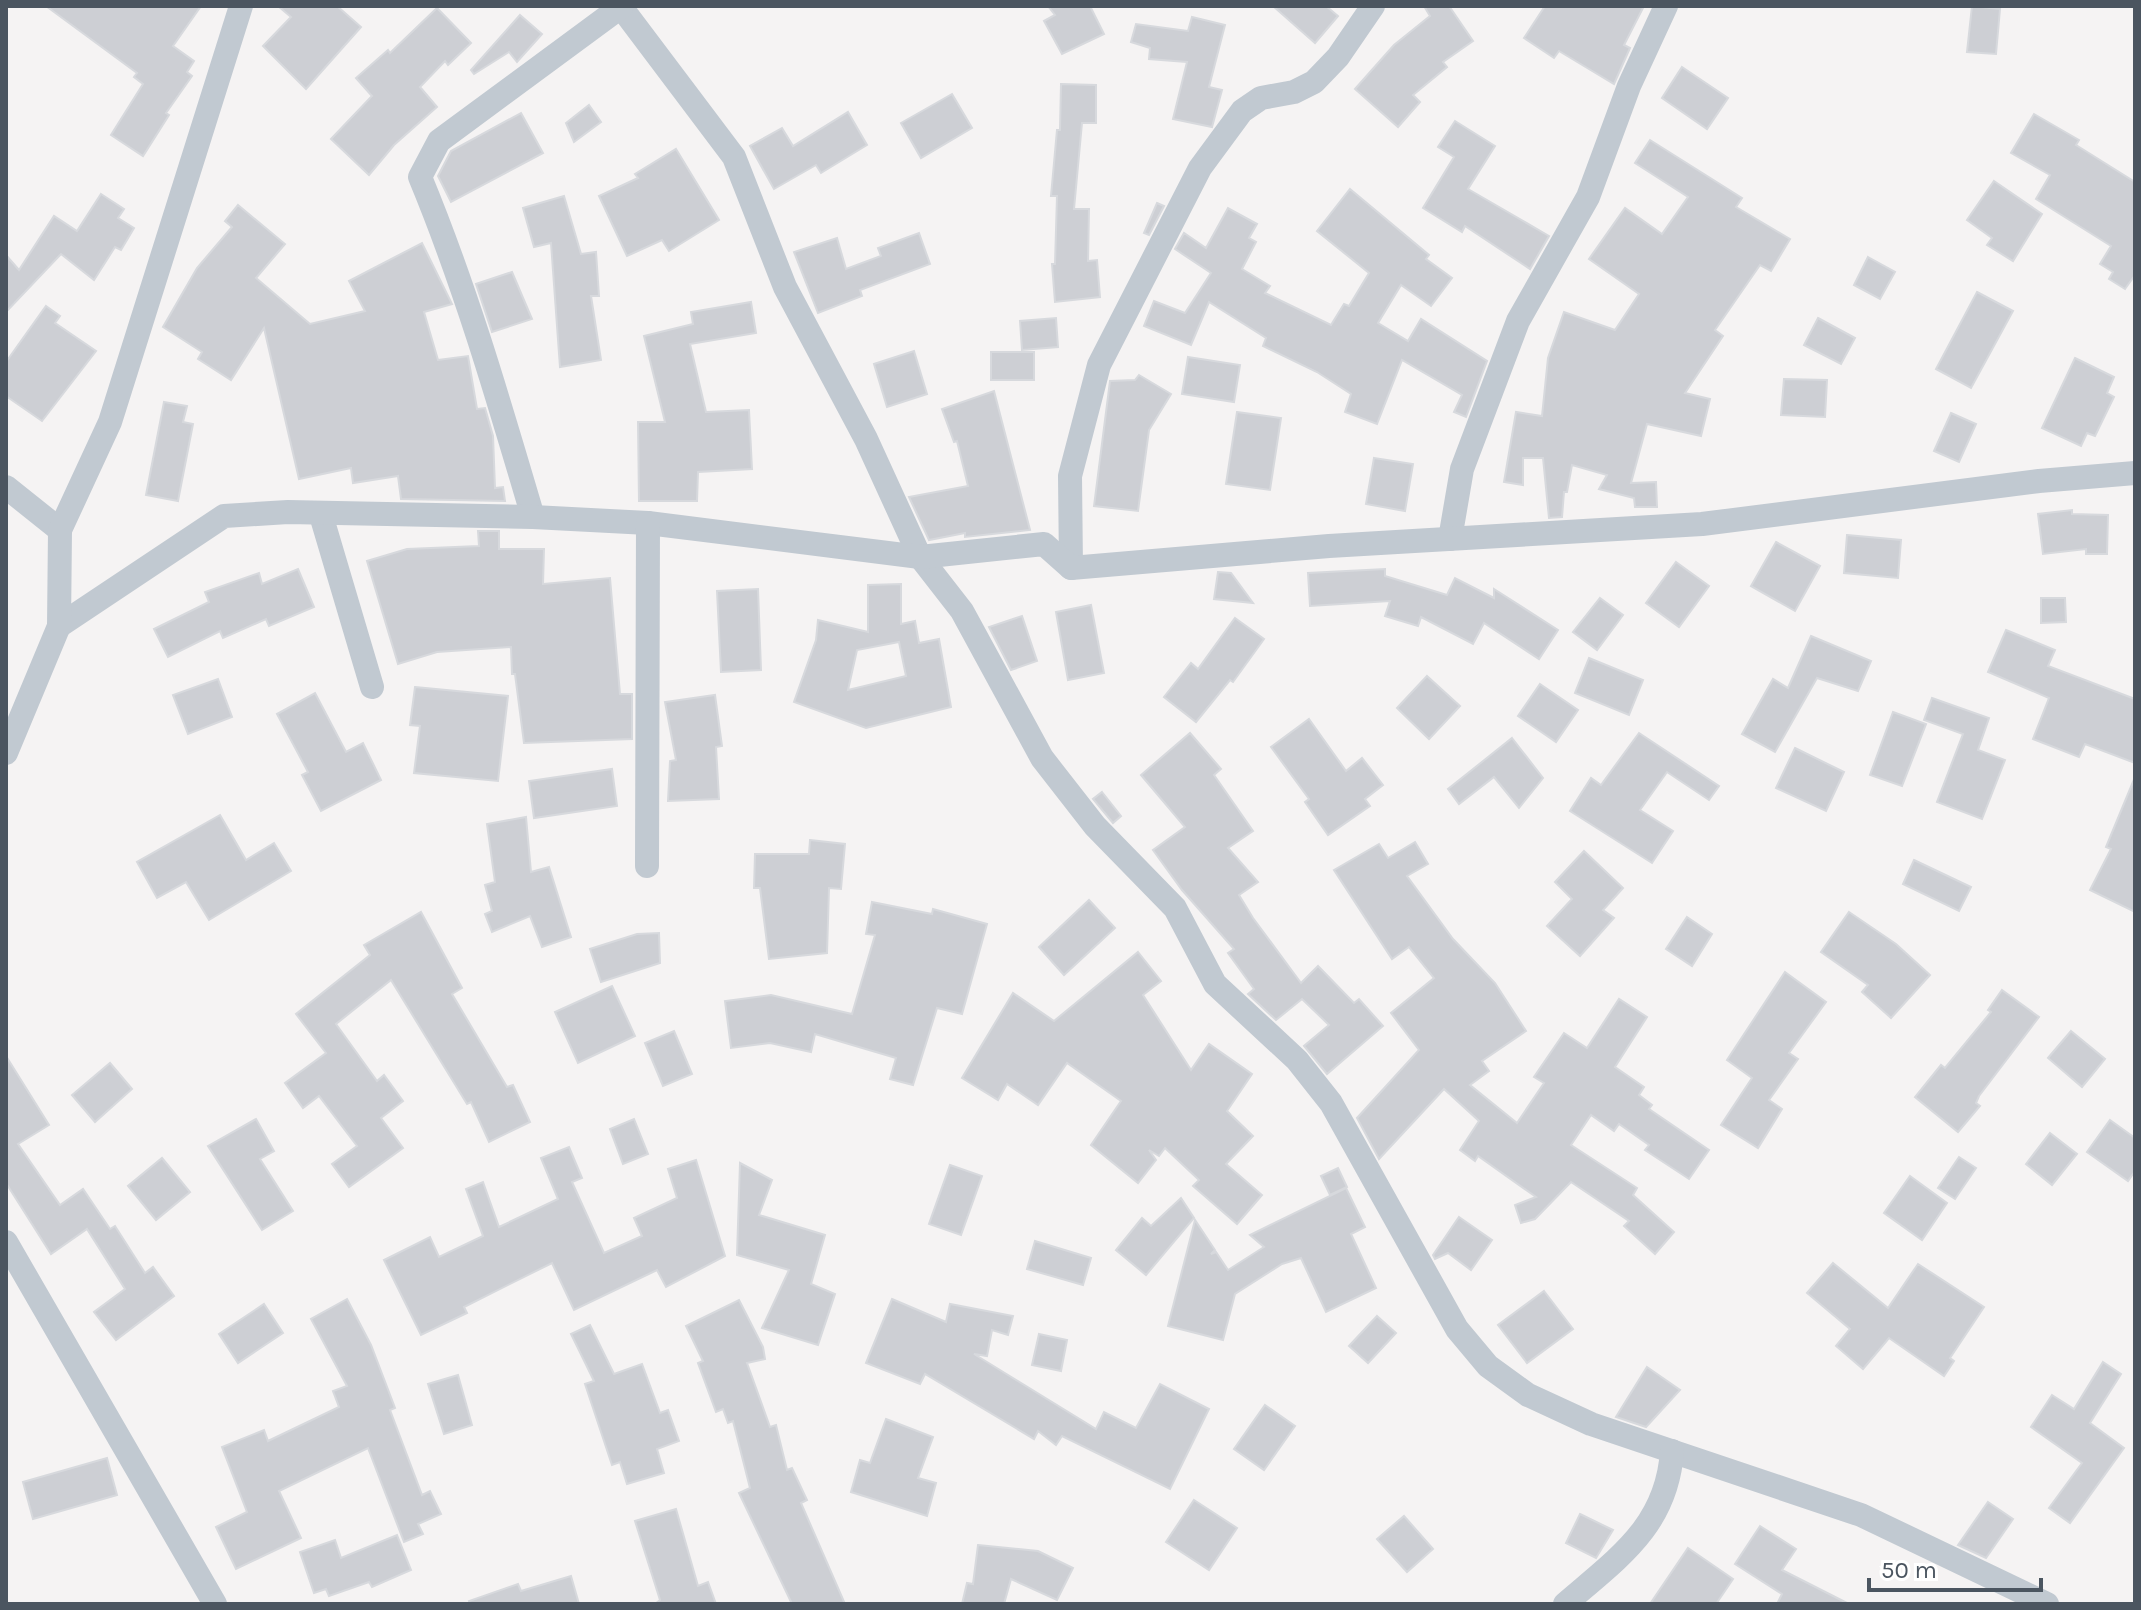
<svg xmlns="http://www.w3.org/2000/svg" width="2141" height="1610" font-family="Karla,sans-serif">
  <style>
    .building { fill: #cdcfd4; stroke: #d7d9dd; stroke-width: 2; fill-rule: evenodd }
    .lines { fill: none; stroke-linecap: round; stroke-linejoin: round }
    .minor { stroke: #c1c9d1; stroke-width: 24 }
  </style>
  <rect width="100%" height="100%" fill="#f5f3f3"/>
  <g class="building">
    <polygon points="46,6 201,6 173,46 194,61 187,72 192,76 166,113 169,115 143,156 111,135 143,84 134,77 137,73"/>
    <polygon points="278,6 337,6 361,27 306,89 263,46 291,17"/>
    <polygon points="1048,6 1090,6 1104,34 1062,54 1044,21 1055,15"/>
    <polygon points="1273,6 1326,6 1338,16 1315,43"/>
    <polygon points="1424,6 1449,6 1473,41 1443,62 1447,67 1413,95 1420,102 1398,127 1355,89 1394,45 1430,16"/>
    <polygon points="1545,6 1644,6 1624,45 1630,48 1614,84 1559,51 1554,58 1524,38"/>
    <polygon points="1972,6 2000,9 1996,54 1967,52"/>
    <polygon points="437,8 471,43 448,65 445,61 420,87 437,107 394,145 369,175 331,139 372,96 356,78 388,50 390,53"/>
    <polygon points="520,15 542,34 517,62 509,52 474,74 471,70"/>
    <polygon points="1192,17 1225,25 1209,87 1222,90 1212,127 1173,119 1187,62 1149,59 1150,48 1131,42 1136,24 1188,31"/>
    <polygon points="1682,67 1728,98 1707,129 1662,98"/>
    <polygon points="1061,84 1096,85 1096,123 1082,123 1074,209 1089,209 1088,261 1097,260 1100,297 1055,302 1052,264 1055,264 1057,196 1051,196 1057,130 1060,130"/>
    <polygon points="952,94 972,128 921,158 901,123"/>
    <polygon points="589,105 601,122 574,142 566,123"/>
    <polygon points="848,112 867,145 821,173 816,165 774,189 750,146 782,128 793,146"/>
    <polygon points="521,113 543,153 451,202 438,176 451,151"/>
    <polygon points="2034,114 2079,140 2076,145 2135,182 2135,275 2125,289 2109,279 2113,272 2100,264 2111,246 2036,199 2050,175 2011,153"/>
    <polygon points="1455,121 1495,146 1468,189 1549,236 1530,269 1465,226 1462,232 1423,208 1454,157 1438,147"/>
    <polygon points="1650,140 1742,198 1736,207 1790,239 1771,271 1760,265 1715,330 1723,336 1685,393 1710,399 1701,436 1647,424 1631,483 1656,482 1657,507 1635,507 1634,498 1599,489 1607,475 1572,465 1567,492 1564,492 1562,517 1549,518 1543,458 1523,458 1523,485 1504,482 1516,412 1542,416 1548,358 1564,312 1615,330 1639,294 1589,259 1625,208 1662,234 1688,197 1635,163"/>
    <polygon points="676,149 719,220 669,251 662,240 627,256 599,196 638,178 635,174"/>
    <polygon points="1994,181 2042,214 2013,261 1987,245 1992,238 1967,220"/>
    <polygon points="1350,189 1429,255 1426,259 1452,278 1431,306 1401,285 1378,323 1408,341 1421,319 1487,361 1466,417 1454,412 1462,395 1402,360 1377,424 1345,412 1351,394 1317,372 1263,346 1266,338 1209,302 1191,345 1144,326 1154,301 1185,313 1211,273 1175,249 1184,233 1206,248 1228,208 1257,224 1249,238 1256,242 1242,269 1270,286 1265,293 1331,325 1344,304 1349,306 1369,273 1317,231"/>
    <polygon points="101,194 124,209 118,218 134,228 121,250 115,247 94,280 61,254 6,312 6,255 19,270 54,216 77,231"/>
    <polygon points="564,196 581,254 596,252 599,296 591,296 601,360 560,367 551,243 534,247 523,208"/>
    <polygon points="1157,203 1164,206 1149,235 1144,233"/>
    <polygon points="238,205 285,244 256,278 310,324 365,311 349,281 422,243 452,304 424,312 438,360 468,356 477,409 485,408 493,436 495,488 503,487 505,501 401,499 398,476 353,483 351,468 299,479 264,328 231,380 198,359 202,352 163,327 197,268 232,227 225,221"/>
    <polygon points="919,233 930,264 860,290 862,296 818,313 794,252 837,238 846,269 881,256 878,248"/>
    <polygon points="1868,257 1895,272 1880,299 1854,285"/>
    <polygon points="512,272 532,319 492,332 476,284"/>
    <polygon points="1977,292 2013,311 1971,388 1936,369"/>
    <polygon points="751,302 756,333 690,344 706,412 749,410 752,469 698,472 697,501 639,501 638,422 665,422 644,336 693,324 691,312"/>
    <polygon points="46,306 60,316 55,323 96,351 42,421 6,396 6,362"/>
    <polygon points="1056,318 1058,347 1022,350 1020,321"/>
    <polygon points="1818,318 1855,338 1841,364 1804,345"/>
    <polygon points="914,351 927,394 887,407 874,364"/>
    <rect x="991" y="352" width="43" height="28"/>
    <polygon points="1188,357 1240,365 1234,402 1182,394"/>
    <polygon points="2075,358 2114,377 2107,393 2114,397 2095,436 2087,433 2081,446 2042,428"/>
    <polygon points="1139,375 1171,394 1149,430 1138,511 1094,506 1110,381 1135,380"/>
    <polygon points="1784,379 1827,380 1825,417 1781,415"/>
    <polygon points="994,391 1030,530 965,537 965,533 929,540 909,497 968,486 957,441 954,442 942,409"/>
    <polygon points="164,402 187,406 183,422 193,424 178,501 146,495"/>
    <polygon points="1237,412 1281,418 1270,490 1226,484"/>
    <polygon points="1951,413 1976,424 1959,462 1934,451"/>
    <polygon points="1374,458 1413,464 1405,511 1366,504"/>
    <polygon points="2072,510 2072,514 2108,515 2107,554 2086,554 2086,549 2043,554 2038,514"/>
    <polygon points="478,531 499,531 499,549 544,549 543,584 610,578 620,694 632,694 632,739 524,743 515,674 512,674 511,647 437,652 398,664 367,561 407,549 479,546"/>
    <polygon points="1847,535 1901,540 1898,578 1844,573"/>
    <polygon points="1776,542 1820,566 1795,611 1751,586"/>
    <polygon points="1676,562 1709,586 1679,627 1646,603"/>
    <polygon points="298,569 314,607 269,626 266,619 223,638 220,631 168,657 154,629 209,602 205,592 259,573 262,584"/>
    <polygon points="1385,569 1385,576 1447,595 1455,578 1494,598 1494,589 1558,630 1539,659 1484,623 1473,644 1421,617 1418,626 1385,616 1390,601 1310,606 1308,573"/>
    <polygon points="1218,572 1231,573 1253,603 1214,599"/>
    <path d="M901 584V624L915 621 919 643 939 639 951 707 866 728 794 702 816 640 818 620 868 632V585ZM899 642 906 676 848 690 857 650Z"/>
    <polygon points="758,589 761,670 721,672 717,591"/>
    <polygon points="1600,598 1623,615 1597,650 1573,632"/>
    <polygon points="2041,598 2065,598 2066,622 2041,623"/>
    <polygon points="1091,605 1104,673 1068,680 1056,612"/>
    <polygon points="1022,616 1037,661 1011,670 989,627"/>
    <polygon points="1235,618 1264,639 1233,682 1230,680 1196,722 1164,697 1191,663 1198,669"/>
    <polygon points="2006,630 2055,650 2048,666 2135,699 2135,763 2085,744 2079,757 2033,739 2049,698 1988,672"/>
    <polygon points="1811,636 1871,661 1858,691 1817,678 1775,752 1742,734 1773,679 1788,688"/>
    <polygon points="1589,658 1643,680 1629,715 1575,693"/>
    <polygon points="1427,676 1460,706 1429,739 1397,708"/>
    <polygon points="218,679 232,717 188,734 173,695"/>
    <polygon points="1540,684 1578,710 1556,742 1518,716"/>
    <polygon points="415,687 508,696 498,781 414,773 420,726 410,725"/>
    <polygon points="315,693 346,752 363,743 381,780 321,811 302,775 308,772 277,714"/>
    <polygon points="715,695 722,746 716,747 719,799 668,801 670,761 676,760 665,702"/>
    <polygon points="1932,698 1989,718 1978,750 2005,760 1982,819 1937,802 1963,734 1924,720"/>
    <polygon points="1893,712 1926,724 1902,786 1870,775"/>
    <polygon points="1309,719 1346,771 1362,758 1383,785 1365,799 1370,806 1328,835 1305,802 1309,799 1271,747"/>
    <polygon points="1190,733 1221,769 1214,775 1253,831 1228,848 1258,882 1239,895 1253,918 1301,983 1318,966 1354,1003 1359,999 1383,1026 1327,1074 1304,1046 1329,1025 1302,999 1276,1020 1248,994 1254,989 1228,953 1234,949 1182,890 1153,850 1185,827 1141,775"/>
    <polygon points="1639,733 1719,786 1709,800 1667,772 1640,810 1673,831 1652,863 1570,811 1591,778 1601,785"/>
    <polygon points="1512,738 1543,778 1519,808 1494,777 1459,804 1448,789"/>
    <polygon points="1795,748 1844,772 1826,811 1776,788"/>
    <polygon points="612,769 617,806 534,818 529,781"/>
    <polygon points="2135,777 2135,912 2090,890 2111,849 2106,847"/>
    <polygon points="1102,792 1121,816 1113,823 1093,799"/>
    <polygon points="220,815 246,860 274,843 291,871 209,920 186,882 157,898 137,862"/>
    <polygon points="526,817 531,872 549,867 571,937 542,947 530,916 492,932 485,914 492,911 485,885 495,882 487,824"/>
    <polygon points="810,840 845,844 841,889 829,888 827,953 769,959 760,888 754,888 755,854 809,854"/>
    <polygon points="1415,842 1428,864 1407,876 1453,939 1495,983 1526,1031 1482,1061 1489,1071 1470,1085 1517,1123 1544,1083 1534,1077 1564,1033 1587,1048 1619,999 1647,1017 1615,1067 1644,1087 1639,1095 1652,1105 1649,1109 1709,1150 1689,1179 1645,1150 1649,1145 1619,1124 1614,1131 1591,1115 1571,1145 1637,1188 1633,1195 1674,1232 1655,1254 1624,1226 1629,1221 1571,1182 1535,1219 1521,1223 1515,1205 1536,1197 1478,1156 1475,1161 1460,1150 1479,1121 1444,1089 1379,1159 1357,1118 1419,1050 1391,1013 1434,978 1409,947 1392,959 1334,870 1379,844 1388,858"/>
    <polygon points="1584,851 1623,888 1603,910 1614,918 1580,956 1547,926 1572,899 1555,882"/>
    <polygon points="1914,860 1971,887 1959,911 1903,884"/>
    <polygon points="1089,900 1115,928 1064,975 1039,947"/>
    <polygon points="872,902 932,914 933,909 987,924 962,1014 937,1008 913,1085 890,1079 896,1058 815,1034 811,1052 770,1043 731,1048 725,1001 771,995 852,1014 875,935 866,934"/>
    <polygon points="421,912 462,988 452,994 507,1087 513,1085 530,1122 489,1142 471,1102 467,1104 391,980 336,1024 377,1081 384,1075 403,1101 381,1118 403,1148 349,1187 332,1164 357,1146 319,1096 303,1108 285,1083 326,1053 296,1014 370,955 364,945"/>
    <polygon points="1849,912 1896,944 1930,975 1891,1018 1862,992 1868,985 1821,952"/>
    <polygon points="1687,917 1712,934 1692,966 1666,949"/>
    <polygon points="659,933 660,963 601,982 590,949 637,934"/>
    <polygon points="1138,952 1161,981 1143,995 1191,1070 1209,1044 1252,1074 1227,1111 1253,1136 1226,1164 1262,1195 1237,1224 1193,1186 1199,1180 1165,1148 1159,1156 1149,1150 1156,1160 1138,1183 1091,1145 1121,1101 1067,1063 1038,1105 1007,1084 998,1100 962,1078 1013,993 1054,1021"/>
    <polygon points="1785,972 1826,1002 1789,1053 1798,1059 1769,1100 1782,1109 1758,1148 1721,1125 1752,1078 1727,1060"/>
    <polygon points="612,986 635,1036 578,1063 555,1012"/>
    <polygon points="2002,990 2039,1017 1979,1096 1976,1103 1980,1106 1958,1132 1915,1097 1941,1065 1945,1068 1991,1012 1988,1010"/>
    <polygon points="674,1031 692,1074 663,1086 645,1043"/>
    <polygon points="2071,1031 2105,1059 2082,1087 2048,1058"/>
    <polygon points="6,1056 49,1125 18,1144 60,1205 83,1189 110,1229 115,1226 145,1273 153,1267 174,1296 116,1340 94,1312 125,1289 87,1229 51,1254 6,1183"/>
    <polygon points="110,1063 132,1089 95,1122 72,1095"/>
    <polygon points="256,1119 274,1151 260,1159 293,1211 262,1230 208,1146"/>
    <polygon points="634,1119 648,1154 623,1164 610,1129"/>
    <polygon points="2110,1120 2135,1138 2135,1171 2128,1181 2087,1152"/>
    <polygon points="2050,1133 2077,1154 2052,1185 2026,1164"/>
    <polygon points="569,1147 582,1178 572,1182 604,1253 642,1236 634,1218 677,1198 668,1169 696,1160 725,1256 666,1287 657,1270 574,1310 552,1263 464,1307 467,1313 421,1335 384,1260 430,1237 439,1257 483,1236 466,1189 483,1182 499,1227 558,1199 541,1158"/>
    <polygon points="1959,1157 1976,1168 1955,1199 1938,1188"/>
    <polygon points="162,1158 190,1192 156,1220 128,1186"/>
    <polygon points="740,1163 772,1180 759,1215 825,1235 811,1284 835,1294 818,1345 762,1328 789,1270 737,1255"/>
    <polygon points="950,1165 982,1176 961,1235 929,1224"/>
    <polygon points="1338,1168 1347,1187 1330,1195 1321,1176"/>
    <polygon points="1910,1176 1947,1203 1922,1240 1884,1213"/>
    <polygon points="1346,1188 1365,1227 1351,1234 1376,1288 1326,1312 1301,1258 1282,1264 1235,1294 1223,1340 1168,1326 1195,1220 1215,1250 1211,1254 1216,1252 1228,1270 1264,1247 1250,1235"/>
    <polygon points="1181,1198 1194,1218 1146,1275 1116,1250 1142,1218 1151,1226"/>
    <polygon points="1459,1217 1492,1240 1471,1270 1448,1253 1435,1259 1433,1255"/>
    <polygon points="1035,1241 1091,1258 1083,1285 1027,1269"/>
    <polygon points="1833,1263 1888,1308 1918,1264 1984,1307 1950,1358 1954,1361 1944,1376 1889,1338 1863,1369 1836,1346 1850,1329 1807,1293"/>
    <polygon points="1544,1291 1573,1329 1527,1363 1498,1325"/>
    <polygon points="347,1299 371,1345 395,1408 390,1410 422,1495 430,1491 441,1514 418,1524 423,1534 404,1542 368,1448 279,1491 301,1538 236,1569 216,1527 247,1512 222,1447 264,1430 268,1441 339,1407 333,1391 347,1386 311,1319"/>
    <polygon points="892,1299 946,1322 950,1304 1013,1316 1008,1335 992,1330 987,1356 974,1354 1096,1429 1104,1412 1136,1428 1160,1384 1209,1409 1170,1489 1062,1436 1056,1445 1038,1431 1034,1439 925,1374 920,1384 866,1363"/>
    <polygon points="739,1300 763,1347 765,1359 747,1363 770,1427 776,1425 787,1470 792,1468 807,1500 801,1503 845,1604 792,1604 739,1493 750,1488 733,1421 728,1423 723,1409 716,1412 698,1363 703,1361 686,1326"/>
    <polygon points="264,1304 283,1333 238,1363 219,1334"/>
    <polygon points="1377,1316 1396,1333 1368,1363 1349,1346"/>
    <polygon points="590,1325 614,1374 642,1364 660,1413 668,1410 679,1441 657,1449 664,1473 627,1484 620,1462 612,1465 585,1384 594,1381 571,1334"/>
    <polygon points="1039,1334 1067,1340 1061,1371 1032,1365"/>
    <polygon points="2103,1362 2121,1374 2090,1423 2124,1448 2070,1523 2049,1508 2082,1463 2031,1427 2052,1395 2074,1409"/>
    <polygon points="1647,1367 1680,1390 1646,1427 1616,1417"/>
    <polygon points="458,1375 472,1425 444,1434 428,1384"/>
    <polygon points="1265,1405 1295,1426 1264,1470 1234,1449"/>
    <polygon points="886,1419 933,1437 918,1478 936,1483 927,1516 851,1492 860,1460 870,1463"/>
    <polygon points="107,1458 117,1495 33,1519 23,1482"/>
    <polygon points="1194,1500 1237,1528 1209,1570 1166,1542"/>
    <polygon points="1988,1502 2013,1519 1986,1558 1958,1545"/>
    <polygon points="676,1509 698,1586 708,1582 716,1604 655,1604 660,1600 635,1521"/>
    <polygon points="1580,1514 1613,1530 1596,1558 1566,1543"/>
    <polygon points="1404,1516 1433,1549 1407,1572 1377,1539"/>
    <polygon points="1760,1526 1796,1549 1782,1570 1849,1604 1777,1604 1782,1594 1735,1564"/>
    <polygon points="397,1535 411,1570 372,1587 369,1582 329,1596 326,1589 314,1593 300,1552 335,1540 341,1558"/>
    <polygon points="978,1545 1038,1551 1073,1568 1057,1600 1011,1579 1004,1604 962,1604 967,1583 973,1584"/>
    <polygon points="1688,1548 1733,1579 1716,1604 1650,1604"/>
    <polygon points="571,1576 579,1604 470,1604 469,1601 518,1584 521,1591"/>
  </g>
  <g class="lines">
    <g class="minor">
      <polyline points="621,7 734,157 785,287 866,439 920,557 962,611 1042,758 1095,826 1175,908 1215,984 1297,1060 1331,1103 1457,1329 1488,1366 1528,1395 1591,1424 1861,1515 2047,1604"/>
      <polyline points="6,487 60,530"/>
      <polyline points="321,515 372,687"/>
      <path d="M533 517C499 402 466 288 420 177L439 141 622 6"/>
      <polyline points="1450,539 1462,469 1518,321 1588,197 1629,86 1666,6"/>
      <polyline points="1071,568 1070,476 1099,365 1200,168 1242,111 1261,98 1294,92 1314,82 1338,57 1373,6"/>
      <polyline points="59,626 224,516 288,512 533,517 648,523 920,557 1044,544 1071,568 1329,546 1702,524 2039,481 2135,473"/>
      <polyline points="6,753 59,626 60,530 110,422 241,6"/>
      <polyline points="647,866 648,523"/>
      <polyline points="6,1242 215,1604"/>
      <path d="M1565 1604C1618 1558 1667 1526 1672 1451"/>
    </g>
  </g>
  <rect width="2141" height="1610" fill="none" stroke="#4b5560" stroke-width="16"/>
  <path d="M1869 1578v12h172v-12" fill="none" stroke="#4b5560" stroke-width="4"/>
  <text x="1881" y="1578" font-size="24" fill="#4b5560" stroke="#ffffff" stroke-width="6" paint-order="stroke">50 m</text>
</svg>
